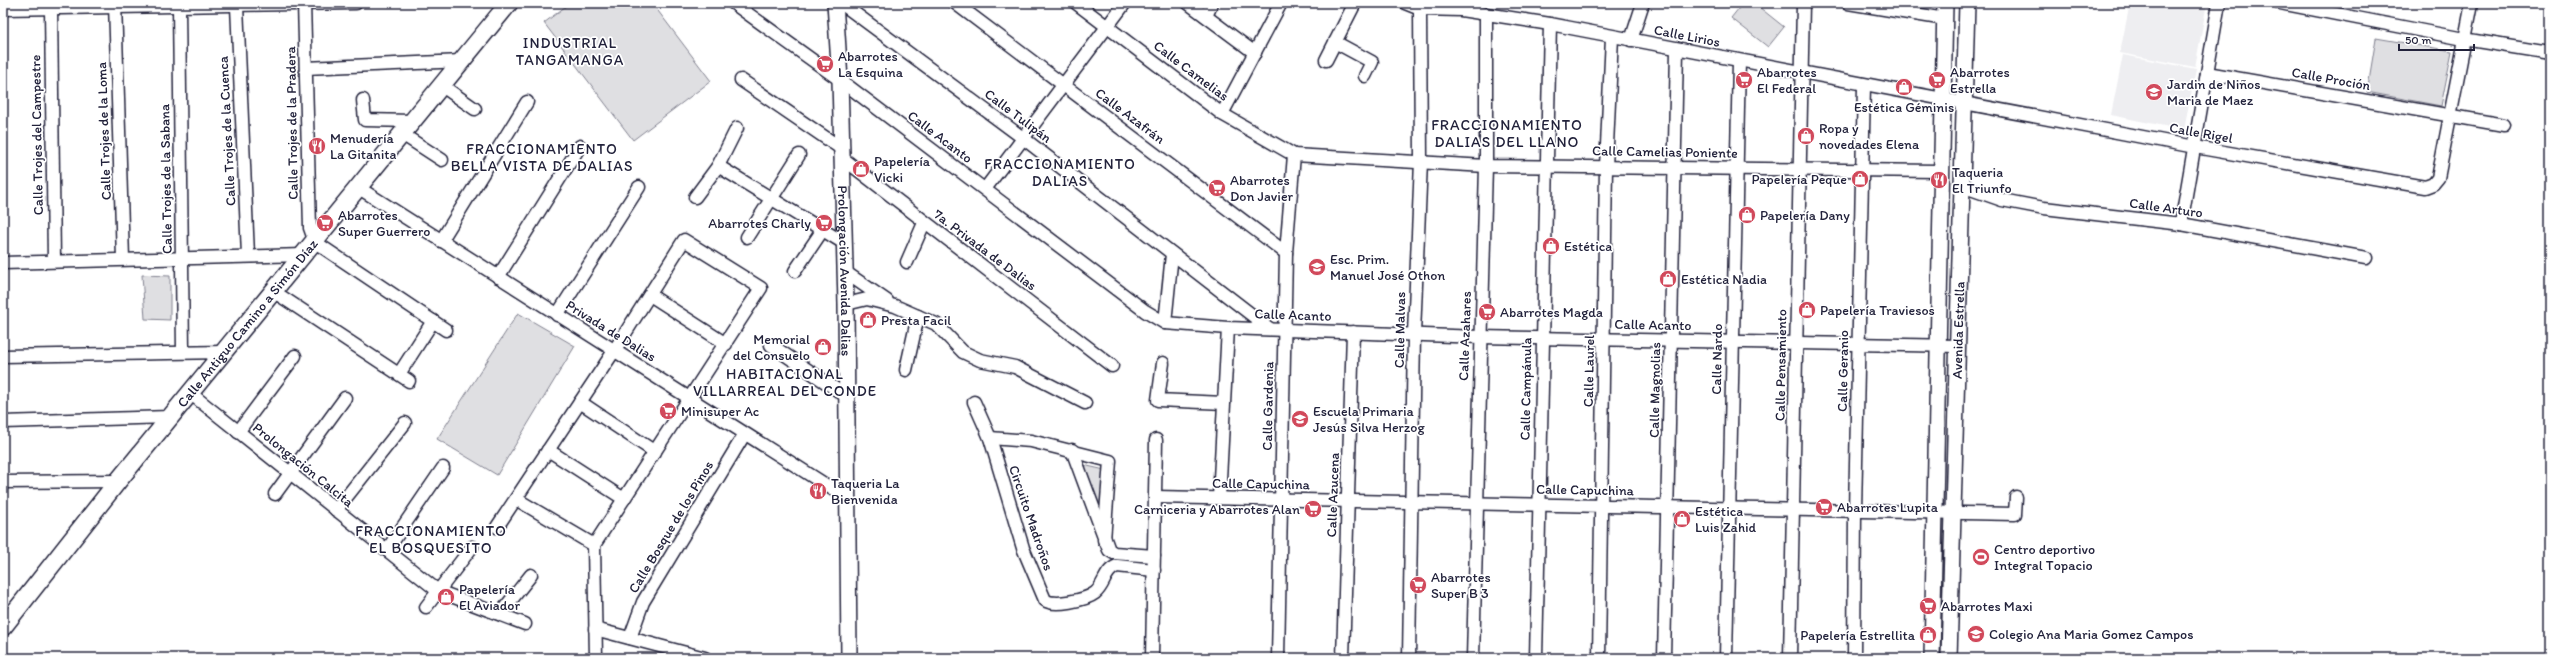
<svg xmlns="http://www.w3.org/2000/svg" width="2553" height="661" font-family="Itim,sans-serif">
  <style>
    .built { fill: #eeeef1 }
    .green { fill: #dfdfe2; stroke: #80808e }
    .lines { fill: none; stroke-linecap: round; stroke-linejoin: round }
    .minor-casing { stroke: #22223b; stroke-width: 15 }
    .tertiary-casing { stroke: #22223b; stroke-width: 18 }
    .secondary-casing { stroke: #22223b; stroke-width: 20 }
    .minor { stroke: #fff; stroke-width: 12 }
    .tertiary { stroke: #fff; stroke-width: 15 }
    .secondary { stroke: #fff; stroke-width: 17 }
    .labels { text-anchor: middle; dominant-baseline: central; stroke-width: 3.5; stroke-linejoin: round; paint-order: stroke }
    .street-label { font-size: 14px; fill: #22223b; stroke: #fff }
    .poi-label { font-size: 14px; fill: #22223b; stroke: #fff; text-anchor: start }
    .neighbourhood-label { font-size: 15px; letter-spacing: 1px; fill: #22223b; stroke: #fff }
  </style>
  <rect width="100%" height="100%" fill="#fff"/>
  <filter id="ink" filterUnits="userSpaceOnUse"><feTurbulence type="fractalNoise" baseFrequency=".025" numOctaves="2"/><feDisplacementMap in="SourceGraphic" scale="8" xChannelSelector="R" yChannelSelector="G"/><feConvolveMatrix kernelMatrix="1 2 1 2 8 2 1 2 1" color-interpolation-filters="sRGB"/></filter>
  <g filter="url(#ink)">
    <g class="built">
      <polygon points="2130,3 2207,3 2195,67 2120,53"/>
      <polygon points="2123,55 2196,69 2184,130 2111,115"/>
    </g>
    <g class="green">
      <polygon points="570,3 652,3 711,81 633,140 544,23"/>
      <polygon points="1743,3 1754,3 1784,27 1768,47 1731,18"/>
      <polygon points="2376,38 2452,51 2441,106 2367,92"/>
      <polygon points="142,275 170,276 170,320 145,319"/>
      <polygon points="518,313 575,346 497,475 437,439"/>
      <polygon points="1083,465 1105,470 1101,513"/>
    </g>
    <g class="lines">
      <defs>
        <g id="minor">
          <polyline points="115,3 123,259"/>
          <polyline points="304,3 310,228 315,242 446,330"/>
          <polyline points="733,3 840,80 1145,311 1165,323 1228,328 1480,337 1958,346"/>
          <polyline points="841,3 1023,138 1270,329"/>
          <polyline points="955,3 1286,253"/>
          <polyline points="1076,3 1222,114 1294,155 1486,166 1940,171"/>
          <polyline points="1188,3 1255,53"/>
          <polyline points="1405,3 1420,9 1461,10 1550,24 2195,147 2425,187 2433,184 2438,178 2472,3"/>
          <polyline points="1848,3 1945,19"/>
          <polyline points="2280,3 2464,39 2550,53"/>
          <polyline points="179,6 183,351"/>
          <polyline points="237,6 248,255"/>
          <polyline points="51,8 54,261"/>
          <polyline points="3,9 356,3"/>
          <polyline points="1206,16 1212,3"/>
          <polyline points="1631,40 1643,3"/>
          <polyline points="1335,42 1372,62 1365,76"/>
          <polyline points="1326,60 1355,3"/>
          <polyline points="306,68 462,61"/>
          <polyline points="2207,73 2504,125"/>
          <polyline points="741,80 842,149"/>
          <polyline points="441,85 475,109"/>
          <polyline points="363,100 365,120 412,121"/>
          <polyline points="1222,114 1281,3"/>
          <polyline points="402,134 442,160"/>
          <polyline points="841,157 1112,366"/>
          <polyline points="718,166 844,243"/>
          <polyline points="1962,186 2002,200 2044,208 2181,224 2366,258"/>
          <polyline points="359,188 848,499"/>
          <polyline points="985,189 1125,3"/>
          <polyline points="695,197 718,166 737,128"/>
          <polyline points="2181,224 2219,3"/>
          <polyline points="747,237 799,155"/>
          <polyline points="441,241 527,102"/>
          <polyline points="907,262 924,223"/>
          <polyline points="3,263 304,255"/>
          <polyline points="795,271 822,231"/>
          <polyline points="845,272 887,301"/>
          <polyline points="498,277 580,146"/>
          <polyline points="273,291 409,381"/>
          <polyline points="650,295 726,344"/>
          <polyline points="846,304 867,299 895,306 936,324 963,352 980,360 1015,367 1085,403"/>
          <polyline points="557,315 639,187"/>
          <polyline points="1165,323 1172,254"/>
          <polyline points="771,345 846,396"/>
          <polyline points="3,356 224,352"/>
          <polyline points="1163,363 1158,400 1224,403"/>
          <polyline points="906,370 918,316"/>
          <polyline points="399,374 433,321"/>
          <polyline points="190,393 438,591 525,624"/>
          <polyline points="580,402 655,452"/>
          <path d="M974 402 990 438 1023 548 1045 600C1053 607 1086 600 1095 593 1105 585 1104 571 1117 566L1154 570"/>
          <polyline points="3,422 170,417"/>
          <polyline points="238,432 295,356"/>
          <polyline points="990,438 1031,441 1110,461 1104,540"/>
          <polyline points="548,450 624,499"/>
          <polyline points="1072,450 1109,550 1114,553 1154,556"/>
          <polyline points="3,482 118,481"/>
          <polyline points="275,494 345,398"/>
          <polyline points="1155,497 2015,514 2016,497"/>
          <polyline points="1219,498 1228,328"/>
          <polyline points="516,499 594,545"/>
          <polyline points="336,510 405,423"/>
          <polyline points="497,527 614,351 684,240 761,288 594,545"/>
          <polyline points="594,545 596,658"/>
          <polyline points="387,550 443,468"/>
          <polyline points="426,607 472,547"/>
          <polyline points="500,614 531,575"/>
          <polyline points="595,629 705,658"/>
          <polyline points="630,638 643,602 744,435"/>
          <polyline points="1152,658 1156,440"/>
          <polyline points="1278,658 1286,253 1294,155"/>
          <polyline points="1343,658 1353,332"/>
          <polyline points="1409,658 1414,334 1421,161 1420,9 1423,3"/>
          <polyline points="1473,658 1486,166 1486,14"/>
          <polyline points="1536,658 1550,24"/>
          <polyline points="1599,658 1606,167 1612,37"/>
          <polyline points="1664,658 1677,50"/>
          <polyline points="1726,658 1739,61"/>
          <polyline points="1790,658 1803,3"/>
          <polyline points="1854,658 1855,511 1864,85"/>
        </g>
        <g id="tertiary">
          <path id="s1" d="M835 3 840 80 846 304 849 658"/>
          <polyline points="1932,658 1945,3"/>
          <path id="s2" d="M1949 658 1967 3"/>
        </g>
        <g id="secondary">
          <path id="s3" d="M3 627 118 481 509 3"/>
        </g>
      </defs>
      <use href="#minor" class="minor-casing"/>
      <use href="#tertiary" class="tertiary-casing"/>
      <use href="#secondary" class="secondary-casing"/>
      <use href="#minor" class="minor"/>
      <use href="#tertiary" class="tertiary"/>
      <use href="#secondary" class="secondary"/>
    </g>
  </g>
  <defs>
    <symbol id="supermarket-disc" viewBox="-11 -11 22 22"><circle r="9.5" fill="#d1495b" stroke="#fff"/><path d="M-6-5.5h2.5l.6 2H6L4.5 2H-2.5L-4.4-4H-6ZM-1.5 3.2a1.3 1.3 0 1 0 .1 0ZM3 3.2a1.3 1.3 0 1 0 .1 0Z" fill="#fff"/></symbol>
    <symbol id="shop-disc" viewBox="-11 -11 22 22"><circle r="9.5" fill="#d1495b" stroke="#fff"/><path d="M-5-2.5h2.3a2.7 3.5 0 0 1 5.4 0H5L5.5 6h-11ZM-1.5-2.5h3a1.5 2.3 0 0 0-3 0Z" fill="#fff"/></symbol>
    <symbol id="school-disc" viewBox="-11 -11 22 22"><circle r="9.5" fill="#d1495b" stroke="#fff"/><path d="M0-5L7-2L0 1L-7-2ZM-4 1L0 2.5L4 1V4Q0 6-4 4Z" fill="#fff"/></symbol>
    <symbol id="restaurant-disc" viewBox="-11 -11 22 22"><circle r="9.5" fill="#d1495b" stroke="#fff"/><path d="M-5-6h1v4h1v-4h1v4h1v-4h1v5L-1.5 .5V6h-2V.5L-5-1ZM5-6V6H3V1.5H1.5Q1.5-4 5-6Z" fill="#fff"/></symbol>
    <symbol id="stadium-disc" viewBox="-11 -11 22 22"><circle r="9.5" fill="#d1495b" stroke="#fff"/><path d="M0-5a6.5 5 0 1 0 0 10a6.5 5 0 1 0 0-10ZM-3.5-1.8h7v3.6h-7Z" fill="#fff"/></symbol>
  </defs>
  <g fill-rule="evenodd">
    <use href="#supermarket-disc" x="815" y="54" width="20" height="20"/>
    <use href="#supermarket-disc" x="1734" y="70" width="20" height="20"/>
    <use href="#supermarket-disc" x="1927" y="70" width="20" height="20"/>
    <use href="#shop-disc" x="1894" y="77" width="20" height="20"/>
    <use href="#school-disc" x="2144" y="82" width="20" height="20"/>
    <use href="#shop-disc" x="1796" y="126" width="20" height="20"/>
    <use href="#restaurant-disc" x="307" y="136" width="20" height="20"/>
    <use href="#shop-disc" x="851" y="159" width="20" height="20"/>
    <use href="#shop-disc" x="1850" y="169" width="20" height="20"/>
    <use href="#restaurant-disc" x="1929" y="170" width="20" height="20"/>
    <use href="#supermarket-disc" x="1207" y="178" width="20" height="20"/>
    <use href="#shop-disc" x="1737" y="205" width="20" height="20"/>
    <use href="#supermarket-disc" x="315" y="213" width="20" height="20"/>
    <use href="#supermarket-disc" x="814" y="213" width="20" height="20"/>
    <use href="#shop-disc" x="1541" y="236" width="20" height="20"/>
    <use href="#school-disc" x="1307" y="257" width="20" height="20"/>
    <use href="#shop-disc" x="1658" y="269" width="20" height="20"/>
    <use href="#shop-disc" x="1797" y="300" width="20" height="20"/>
    <use href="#supermarket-disc" x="1477" y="302" width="20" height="20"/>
    <use href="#shop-disc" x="858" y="310" width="20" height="20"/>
    <use href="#shop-disc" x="813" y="337" width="20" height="20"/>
    <use href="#supermarket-disc" x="658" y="401" width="20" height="20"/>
    <use href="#school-disc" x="1290" y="409" width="20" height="20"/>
    <use href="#restaurant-disc" x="808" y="481" width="20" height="20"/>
    <use href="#supermarket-disc" x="1814" y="497" width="20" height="20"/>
    <use href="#supermarket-disc" x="1303" y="499" width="20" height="20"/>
    <use href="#shop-disc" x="1672" y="509" width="20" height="20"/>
    <use href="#stadium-disc" x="1971" y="547" width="20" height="20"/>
    <use href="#supermarket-disc" x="1408" y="575" width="20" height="20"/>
    <use href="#shop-disc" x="436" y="587" width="20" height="20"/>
    <use href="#supermarket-disc" x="1918" y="596" width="20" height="20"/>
    <use href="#school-disc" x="1966" y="624" width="20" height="20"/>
    <use href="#shop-disc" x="1918" y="625" width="20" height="20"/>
  </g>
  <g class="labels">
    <g class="street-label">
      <text transform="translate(1687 36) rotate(11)">Calle Lirios</text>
      <text transform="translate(1191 71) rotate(37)">Calle Camelias</text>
      <text transform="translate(2331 79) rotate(10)">Calle Proción</text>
      <text transform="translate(1018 116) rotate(37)">Calle Tulipán</text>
      <text transform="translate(1130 116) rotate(37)">Calle Azafrán</text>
      <text transform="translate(292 123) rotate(-91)">Calle Trojes de la Pradera</text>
      <text transform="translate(104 131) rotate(-92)">Calle Trojes de la Loma</text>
      <text transform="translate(227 131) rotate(-93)">Calle Trojes de la Cuenca</text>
      <text transform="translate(2201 133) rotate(10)">Calle Rigel</text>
      <text transform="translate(37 135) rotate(-91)">Calle Trojes del Campestre</text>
      <text transform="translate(940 137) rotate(37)">Calle Acanto</text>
      <text transform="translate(1665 152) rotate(1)">Calle Camelias Poniente</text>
      <text transform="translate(166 179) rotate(-91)">Calle Trojes de la Sabana</text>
      <text transform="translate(2166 208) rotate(8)">Calle Arturo</text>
      <text transform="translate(985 250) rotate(37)">7a. Privada de Dalias</text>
      <text stroke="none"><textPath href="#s1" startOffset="268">Prolongación Avenida Dalias</textPath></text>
      <text transform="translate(1293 315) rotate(2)">Calle Acanto</text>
      <text stroke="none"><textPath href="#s3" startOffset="390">Calle Antiguo Camino a Simón Díaz</textPath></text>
      <text transform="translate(1653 325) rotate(1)">Calle Acanto</text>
      <text transform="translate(1400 330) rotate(-89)">Calle Malvas</text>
      <text transform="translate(611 331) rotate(32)">Privada de Dalias</text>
      <text stroke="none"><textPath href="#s2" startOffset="328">Avenida Estrella</textPath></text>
      <text transform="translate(1465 336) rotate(-88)">Calle Azahares</text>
      <text transform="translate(1717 359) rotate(-89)">Calle Nardo</text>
      <text transform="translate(1781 365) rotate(-89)">Calle Pensamiento</text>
      <text transform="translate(1589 371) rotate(-89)">Calle Laurel</text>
      <text transform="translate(1843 371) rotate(-89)">Calle Geranio</text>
      <text transform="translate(1526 389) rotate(-89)">Calle Campánula</text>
      <text transform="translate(1655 390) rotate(-89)">Calle Magnolias</text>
      <text transform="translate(1268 406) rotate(-89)">Calle Gardenia</text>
      <text transform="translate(303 465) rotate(39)">Prolongación Calcita</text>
      <text transform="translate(1261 484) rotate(1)">Calle Capuchina</text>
      <text transform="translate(1585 490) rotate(1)">Calle Capuchina</text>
      <text transform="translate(1333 495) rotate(-88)">Calle Azucena</text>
      <text transform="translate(1031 518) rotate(71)">Circuito Madroños</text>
      <text transform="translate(671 527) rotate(-59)">Calle Bosque de los Pinos</text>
    </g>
    <g class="poi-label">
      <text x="838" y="56">Abarrotes<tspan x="838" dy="16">La Esquina</tspan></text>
      <text x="1757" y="72">Abarrotes<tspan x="1757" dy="16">El Federal</tspan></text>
      <text x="1950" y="72">Abarrotes<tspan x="1950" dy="16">Estrella</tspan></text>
      <text x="2167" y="84">Jardin de Niños<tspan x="2167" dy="16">Maria de Maez</tspan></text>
      <text x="1904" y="107" text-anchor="middle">Estética Géminis</text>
      <text x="1819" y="128">Ropa y<tspan x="1819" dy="16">novedades Elena</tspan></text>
      <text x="330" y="138">Menudería<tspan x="330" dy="16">La Gitanita</tspan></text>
      <text x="874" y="161">Papelería<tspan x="874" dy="16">Vicki</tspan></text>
      <text x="1952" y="172">Taqueria<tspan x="1952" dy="16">El Triunfo</tspan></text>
      <text x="1847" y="179" text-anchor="end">Papelería Peque</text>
      <text x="1230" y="180">Abarrotes<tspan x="1230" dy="16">Don Javier</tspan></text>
      <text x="338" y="215">Abarrotes<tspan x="338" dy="16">Super Guerrero</tspan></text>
      <text x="1760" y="215">Papelería Dany</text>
      <text x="811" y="223" text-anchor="end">Abarrotes Charly</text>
      <text x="1564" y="246">Estética</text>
      <text x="1330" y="259">Esc. Prim.<tspan x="1330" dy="16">Manuel José Othon</tspan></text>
      <text x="1681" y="279">Estética Nadia</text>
      <text x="1820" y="310">Papelería Traviesos</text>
      <text x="1500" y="312">Abarrotes Magda</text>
      <text x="881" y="320">Presta Facil</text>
      <text x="810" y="339" text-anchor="end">Memorial<tspan x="810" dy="16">del Consuelo</tspan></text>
      <text x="681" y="411">Minisuper Ac</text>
      <text x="1313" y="411">Escuela Primaria<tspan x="1313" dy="16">Jesús Silva Herzog</tspan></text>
      <text x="831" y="483">Taqueria La<tspan x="831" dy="16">Bienvenida</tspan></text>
      <text x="1837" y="507">Abarrotes Lupita</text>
      <text x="1300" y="509" text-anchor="end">Carniceria y Abarrotes Alan</text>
      <text x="1695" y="511">Estética<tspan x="1695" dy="16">Luis Zahid</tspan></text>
      <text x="1994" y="549">Centro deportivo<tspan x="1994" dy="16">Integral Topacio</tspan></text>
      <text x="1431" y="577">Abarrotes<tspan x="1431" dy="16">Super B 3</tspan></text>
      <text x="459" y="589">Papelería<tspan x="459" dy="16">El Aviador</tspan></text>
      <text x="1941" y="606">Abarrotes Maxi</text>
      <text x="1989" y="634">Colegio Ana Maria Gomez Campos</text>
      <text x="1915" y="635" text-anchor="end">Papelería Estrellita</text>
    </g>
    <g class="neighbourhood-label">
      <text x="570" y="43">INDUSTRIAL<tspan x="570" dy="17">TANGAMANGA</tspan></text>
      <text x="1507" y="125">FRACCIONAMIENTO<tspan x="1507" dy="17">DALIAS DEL LLANO</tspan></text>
      <text x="542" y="149">FRACCIONAMIENTO<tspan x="542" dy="17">BELLA VISTA DE DALIAS</tspan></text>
      <text x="1060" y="164">FRACCIONAMIENTO<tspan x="1060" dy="17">DALIAS</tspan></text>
      <text x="785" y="374">HABITACIONAL<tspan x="785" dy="17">VILLARREAL DEL CONDE</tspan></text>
      <text x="431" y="531">FRACCIONAMIENTO<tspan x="431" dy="17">EL BOSQUESITO</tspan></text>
    </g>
  </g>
  <rect width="2553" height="661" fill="none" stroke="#fff" stroke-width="16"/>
  <rect x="8" y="8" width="2537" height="645" fill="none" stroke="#22223b" stroke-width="1.5" filter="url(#ink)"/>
  <path d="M2399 44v6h75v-6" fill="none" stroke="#22223b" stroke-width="2"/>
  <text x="2405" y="44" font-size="12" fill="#22223b" stroke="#ffffff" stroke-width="3" paint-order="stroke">50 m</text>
</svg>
